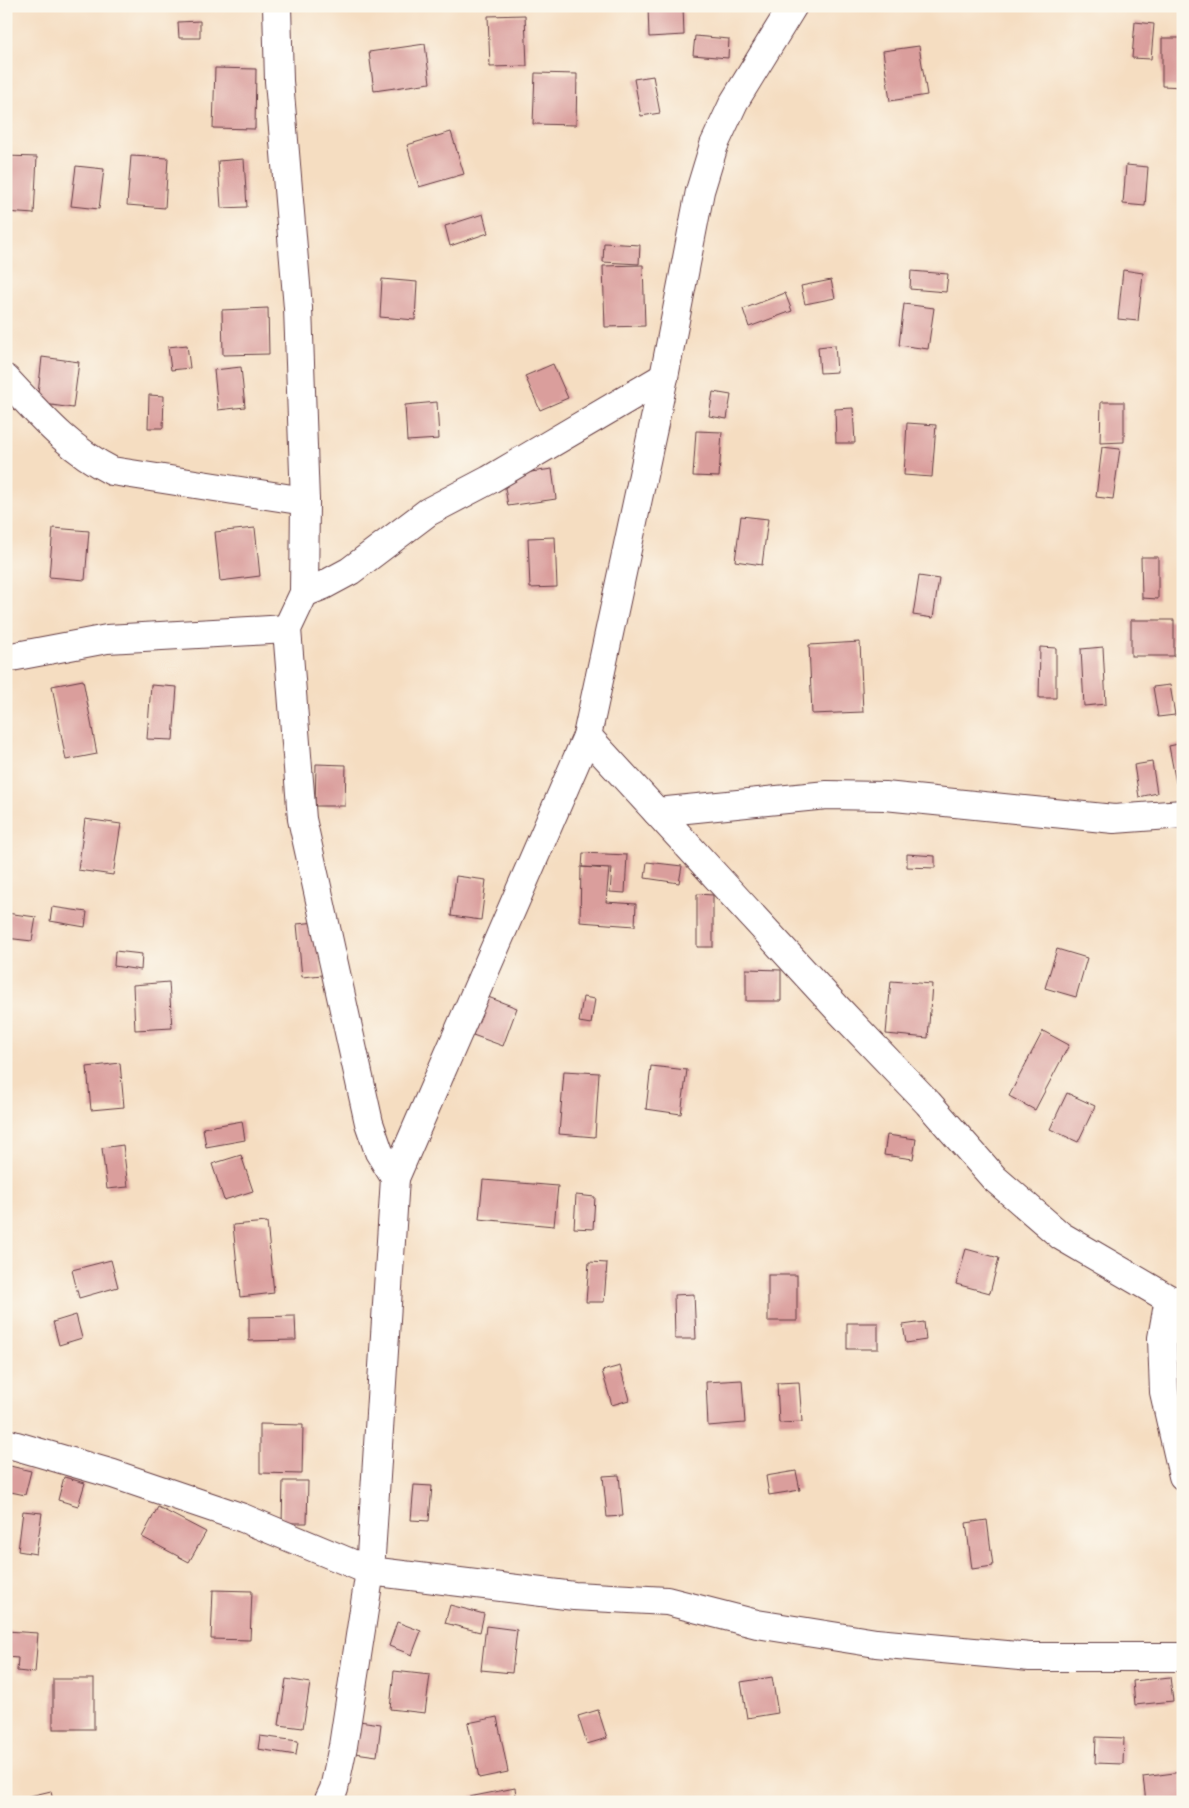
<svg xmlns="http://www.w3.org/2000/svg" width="1189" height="1808" font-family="'Old Standard TT',serif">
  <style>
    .building { fill: #da9e9c }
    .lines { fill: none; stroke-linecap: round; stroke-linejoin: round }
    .minor-casing { stroke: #643c42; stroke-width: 30 }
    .minor { stroke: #fff; stroke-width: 28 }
  </style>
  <rect width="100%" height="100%" fill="#fbf7ec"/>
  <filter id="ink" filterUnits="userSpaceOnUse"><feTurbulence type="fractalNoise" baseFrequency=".02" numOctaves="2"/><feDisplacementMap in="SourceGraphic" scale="10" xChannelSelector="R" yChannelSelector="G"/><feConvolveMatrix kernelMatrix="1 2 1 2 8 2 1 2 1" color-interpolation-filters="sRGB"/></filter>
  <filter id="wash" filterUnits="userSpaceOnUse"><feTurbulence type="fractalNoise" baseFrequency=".0096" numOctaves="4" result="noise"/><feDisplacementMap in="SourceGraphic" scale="20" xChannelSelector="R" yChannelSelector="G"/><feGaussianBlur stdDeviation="1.12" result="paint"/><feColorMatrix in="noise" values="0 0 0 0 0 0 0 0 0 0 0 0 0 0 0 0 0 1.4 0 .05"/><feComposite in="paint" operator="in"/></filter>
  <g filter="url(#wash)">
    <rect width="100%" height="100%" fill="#f5ddc1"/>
    <g id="blocks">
      <g class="building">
        <polygon points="648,6 683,6 684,35 649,37"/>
        <polygon points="525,15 527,66 490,67 488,16"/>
        <polygon points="200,21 200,38 179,38 178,22"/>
        <polygon points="1135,22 1154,24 1151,59 1132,58"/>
        <polygon points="695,36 729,39 728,58 693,55"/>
        <polygon points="1162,38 1183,38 1183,87 1162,86"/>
        <polygon points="425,44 430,83 374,91 369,52"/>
        <polygon points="919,46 927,95 890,101 883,51"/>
        <polygon points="215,68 256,69 255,129 213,128"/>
        <polygon points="535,73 577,74 576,125 533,124"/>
        <polygon points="653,76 660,113 641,116 634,79"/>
        <polygon points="451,132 464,174 419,187 407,145"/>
        <polygon points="6,156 37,157 34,214 6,212"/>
        <polygon points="131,156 168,158 165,208 127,205"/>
        <polygon points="244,159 247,207 221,208 218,161"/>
        <polygon points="1126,165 1148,167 1145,206 1123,204"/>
        <polygon points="76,166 104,169 99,209 71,206"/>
        <polygon points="483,214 488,233 450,246 445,226"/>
        <polygon points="604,243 640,245 639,264 603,262"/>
        <polygon points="643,265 645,326 605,327 603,266"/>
        <polygon points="1123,270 1143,273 1138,321 1118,319"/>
        <polygon points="911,271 948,274 946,292 910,289"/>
        <polygon points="382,279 417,282 415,320 380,317"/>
        <polygon points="831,280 835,298 805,304 801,286"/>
        <polygon points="785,293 792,311 749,327 743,309"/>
        <polygon points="904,304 934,308 928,349 899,345"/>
        <polygon points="268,308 269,354 223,355 222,310"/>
        <polygon points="187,345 190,368 171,370 168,347"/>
        <polygon points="835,345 837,372 820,373 818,347"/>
        <polygon points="42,357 79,362 73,408 37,403"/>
        <polygon points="553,364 568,398 540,410 525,376"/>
        <polygon points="241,367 245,407 218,410 214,370"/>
        <polygon points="713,392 731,395 727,419 709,416"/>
        <polygon points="149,395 164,396 163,428 148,428"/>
        <polygon points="437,402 439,439 407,441 405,405"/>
        <polygon points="1101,402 1124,402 1124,442 1100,443"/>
        <polygon points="853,408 855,443 836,443 835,409"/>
        <polygon points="907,423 936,425 932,477 904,475"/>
        <polygon points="696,431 722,432 719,477 693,476"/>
        <polygon points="1102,447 1120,449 1113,499 1096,497"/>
        <polygon points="552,469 556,499 508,506 503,476"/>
        <polygon points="741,516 768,519 762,565 735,561"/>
        <polygon points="53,528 89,531 85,580 49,577"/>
        <polygon points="255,528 260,576 220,581 215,532"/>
        <polygon points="555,537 557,587 530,588 528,538"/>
        <polygon points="1141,557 1158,557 1158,599 1142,598"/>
        <polygon points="919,576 939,579 933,618 913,615"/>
        <rect x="1131" y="620" width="43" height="36"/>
        <polygon points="860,642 863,712 812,714 809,645"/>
        <polygon points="1040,647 1056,648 1056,698 1039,698"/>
        <polygon points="1103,647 1106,704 1084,706 1081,649"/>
        <polygon points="83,680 97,754 66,760 52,686"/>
        <polygon points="151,685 177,687 173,740 147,739"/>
        <polygon points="1170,685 1175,715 1158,717 1153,687"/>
        <polygon points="1183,743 1183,781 1176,783 1169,746"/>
        <polygon points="1152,762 1157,793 1139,797 1134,765"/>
        <polygon points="316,764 346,765 345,806 315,806"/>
        <polygon points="85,819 121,824 113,875 78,870"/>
        <polygon points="583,853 627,855 625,893 610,892 612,868 582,867"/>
        <polygon points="907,854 935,856 935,868 907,867"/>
        <polygon points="647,862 682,866 679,883 645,878"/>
        <polygon points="581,867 609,869 606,902 636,904 635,926 580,922"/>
        <polygon points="456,876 486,880 481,920 451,916"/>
        <polygon points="697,894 713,895 713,947 697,947"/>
        <polygon points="52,907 87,912 85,927 50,921"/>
        <polygon points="6,913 36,917 32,941 6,938"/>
        <polygon points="316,922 322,975 302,977 297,924"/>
        <polygon points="1057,949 1087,958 1076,997 1045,988"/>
        <polygon points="115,951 142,954 141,970 114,966"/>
        <polygon points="746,969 781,970 781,1001 746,1001"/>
        <polygon points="891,981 932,984 928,1038 886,1034"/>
        <polygon points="169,982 172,1028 135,1030 133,985"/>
        <polygon points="488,997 517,1008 503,1046 473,1035"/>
        <polygon points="583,997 595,999 591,1024 579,1022"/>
        <polygon points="1043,1031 1069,1045 1035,1110 1009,1096"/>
        <polygon points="120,1063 124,1107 91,1110 87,1067"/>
        <polygon points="651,1066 687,1070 681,1114 646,1109"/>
        <polygon points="564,1071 599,1073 595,1137 559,1134"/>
        <polygon points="1067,1093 1095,1106 1078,1142 1050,1129"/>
        <polygon points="242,1121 245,1140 206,1147 203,1128"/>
        <polygon points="887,1135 916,1139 913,1159 884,1155"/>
        <polygon points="123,1145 128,1187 107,1189 102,1148"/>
        <polygon points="241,1155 253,1191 224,1200 212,1164"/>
        <polygon points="483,1180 558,1186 554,1226 479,1219"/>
        <polygon points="576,1195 595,1197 593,1229 574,1228"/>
        <polygon points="267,1222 274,1293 240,1297 233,1225"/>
        <polygon points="966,1249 999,1258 990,1293 956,1284"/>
        <polygon points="111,1260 118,1287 79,1298 72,1270"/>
        <polygon points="589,1262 607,1263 604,1302 586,1302"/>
        <rect x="768" y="1275" width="29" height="46"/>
        <polygon points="694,1294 696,1339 675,1339 674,1295"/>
        <polygon points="76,1315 82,1338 59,1345 53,1322"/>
        <polygon points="295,1316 296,1340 249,1341 249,1317"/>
        <polygon points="924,1322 926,1340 906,1343 903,1325"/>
        <rect x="847" y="1323" width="31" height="26"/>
        <polygon points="1174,1336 1183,1337 1183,1377 1169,1375"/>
        <polygon points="620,1366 629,1400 612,1405 602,1371"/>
        <polygon points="742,1380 745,1423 708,1426 706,1382"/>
        <polygon points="799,1382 802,1422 779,1423 777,1383"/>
        <polygon points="260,1424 303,1425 302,1474 260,1473"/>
        <polygon points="6,1465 31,1471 25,1495 6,1491"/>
        <polygon points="796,1471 800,1490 769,1495 766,1476"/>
        <polygon points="619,1475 623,1516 607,1517 603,1476"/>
        <polygon points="64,1477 85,1483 78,1506 58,1500"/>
        <polygon points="283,1481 308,1481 307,1523 282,1523"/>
        <polygon points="414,1485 432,1486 429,1521 411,1520"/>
        <polygon points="158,1507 206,1532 189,1562 142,1537"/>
        <polygon points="23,1511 42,1513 36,1554 18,1551"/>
        <polygon points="987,1520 993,1566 972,1569 966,1523"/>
        <polygon points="213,1590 252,1591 250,1640 211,1639"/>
        <polygon points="450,1605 484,1614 480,1632 445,1623"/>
        <polygon points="397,1622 421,1631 412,1655 389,1646"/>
        <polygon points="486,1626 517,1630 512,1673 481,1670"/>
        <polygon points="6,1631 38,1633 35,1673 17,1671 18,1658 6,1657"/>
        <polygon points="394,1671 430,1675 425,1713 390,1709"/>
        <polygon points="772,1677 778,1713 747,1718 741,1682"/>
        <polygon points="1170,1677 1173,1701 1135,1705 1133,1681"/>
        <rect x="53" y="1679" width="41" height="50"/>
        <polygon points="286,1679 310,1683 303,1728 279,1725"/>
        <polygon points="598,1710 607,1738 587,1744 578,1716"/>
        <polygon points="497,1717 508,1772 479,1778 468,1723"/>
        <polygon points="359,1721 381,1724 377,1756 355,1753"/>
        <polygon points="260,1736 298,1741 296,1755 258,1749"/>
        <polygon points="1096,1737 1124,1738 1123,1764 1095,1763"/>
        <polygon points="1182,1772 1183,1802 1146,1802 1143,1777"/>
        <polygon points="515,1788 517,1802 470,1802 469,1797"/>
        <polygon points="51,1791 53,1802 18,1802 17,1799"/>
      </g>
    </g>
  </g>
  <g filter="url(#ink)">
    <use href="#blocks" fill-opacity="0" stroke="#643c42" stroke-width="1"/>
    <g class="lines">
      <defs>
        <g id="minor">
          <polyline points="277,6 279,81 298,308 305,501 304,593 287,629 302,819 369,1123 379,1152 395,1178 370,1571 343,1746 334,1789 328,1802"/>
          <path d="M6 379C39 414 68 449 112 471L305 501"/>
          <polyline points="304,593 324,585 350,571 428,512 489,480 664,377"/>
          <polyline points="6,658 107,639 287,629"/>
          <polyline points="587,736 838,1009 928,1103 994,1178 1061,1236 1169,1299 1183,1302"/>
          <polyline points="657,812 827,795 885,796 1114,819 1183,814"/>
          <polyline points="395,1178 587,736 664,377 700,191 714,145 734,102 793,6"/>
          <polyline points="1169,1299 1162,1338 1164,1392 1183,1476"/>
          <polyline points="6,1443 113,1474 243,1518 370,1571 574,1596 667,1601 757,1624 876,1643 1030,1657 1183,1657"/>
        </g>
      </defs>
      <use href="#minor" class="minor-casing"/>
      <use href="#minor" class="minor"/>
    </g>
  </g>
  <rect width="1189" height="1808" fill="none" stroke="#fbf7ec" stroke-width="25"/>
</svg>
